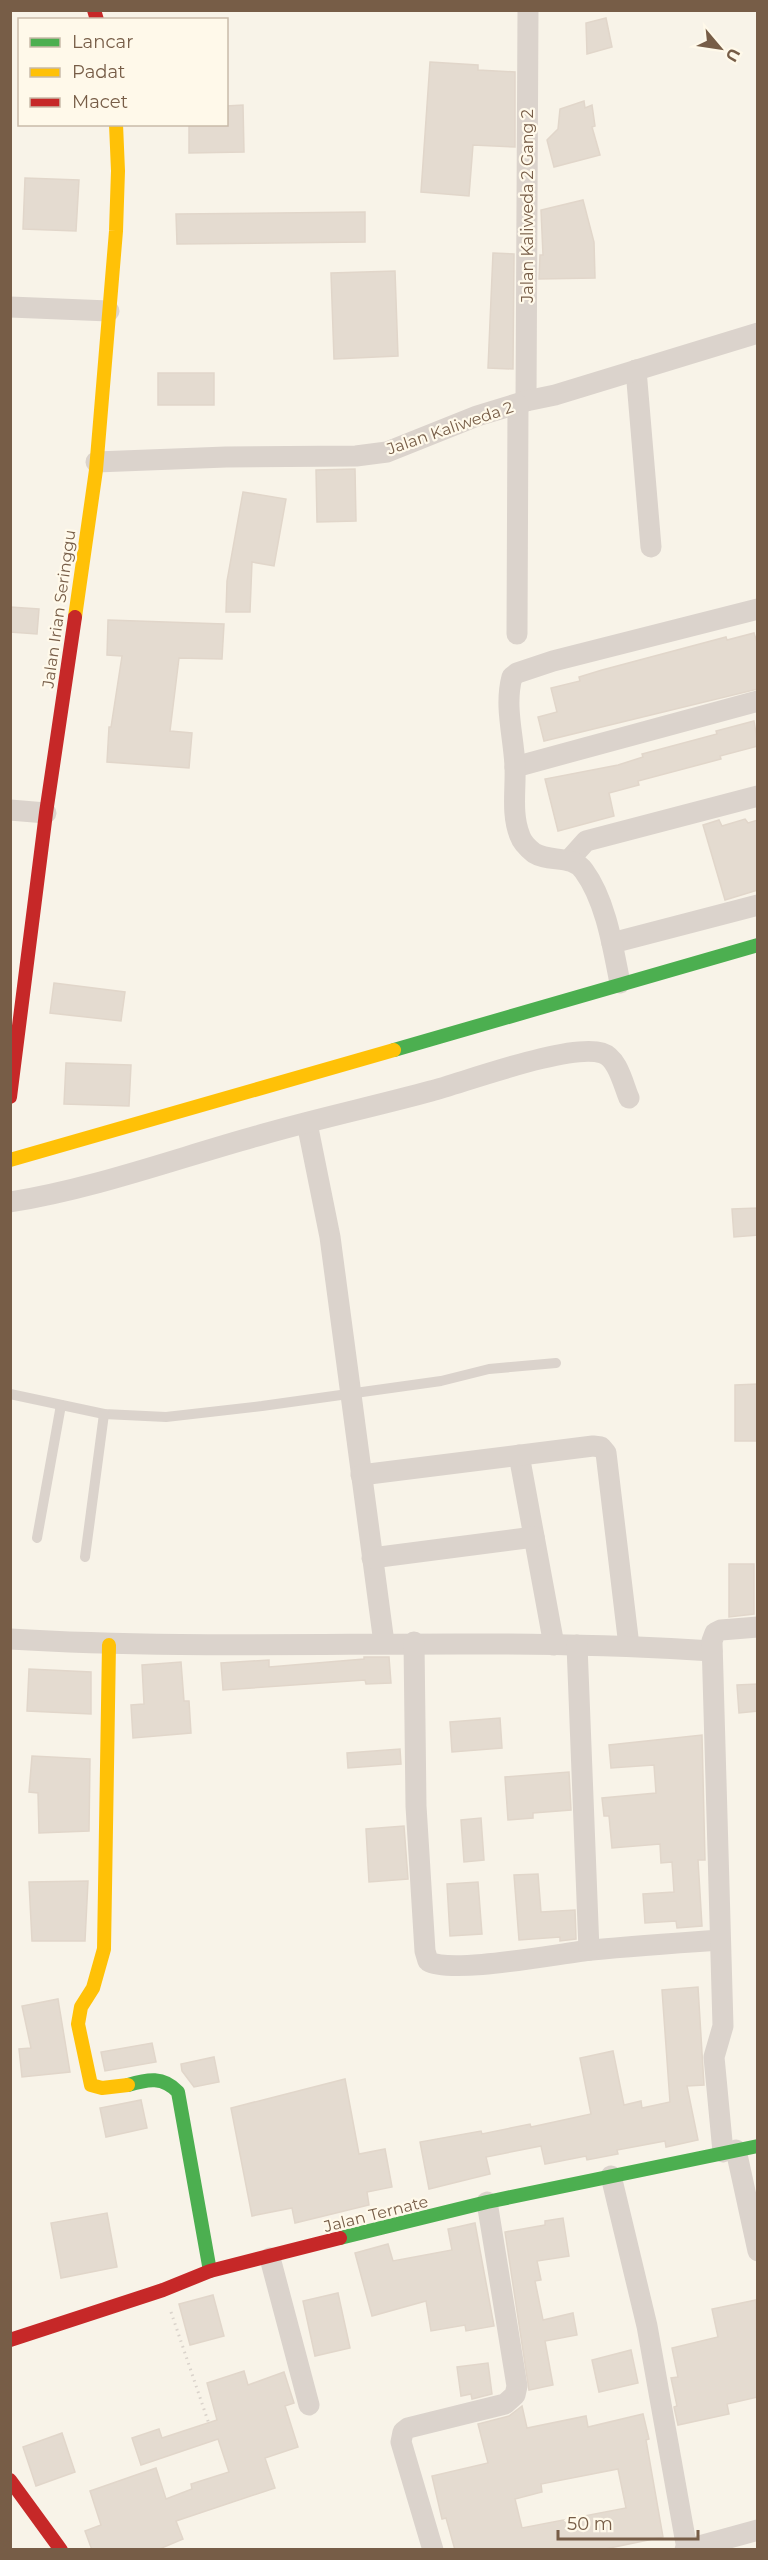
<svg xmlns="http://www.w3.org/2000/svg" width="768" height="2560" font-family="Montserrat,sans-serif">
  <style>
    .building { fill: #e4dbd0; stroke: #e1d6ca; stroke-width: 1.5; fill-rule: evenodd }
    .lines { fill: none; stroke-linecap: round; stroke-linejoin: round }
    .path { stroke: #dad3cb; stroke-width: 3; stroke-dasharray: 1.5 4.5; stroke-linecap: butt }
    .lane { stroke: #dbd3cc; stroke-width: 10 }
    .street { stroke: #dbd3cc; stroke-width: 21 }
    .fast { stroke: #4caf50; stroke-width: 14 }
    .slow { stroke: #ffc107; stroke-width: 14 }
    .jam { stroke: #c62828; stroke-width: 14 }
    .labels { text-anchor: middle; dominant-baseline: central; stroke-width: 4.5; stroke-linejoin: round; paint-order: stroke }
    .street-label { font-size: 16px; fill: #775d47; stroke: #fff9ea }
  </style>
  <rect width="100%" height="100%" fill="#f8f3e8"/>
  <g class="building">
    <polygon points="606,18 612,47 587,54 586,23"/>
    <polygon points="430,62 478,65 478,70 515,72 515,147 473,145 469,196 421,192"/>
    <polygon points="584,101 585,108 592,105 595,126 592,127 600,155 554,167 547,140 558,129 560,109"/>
    <polygon points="243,105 244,152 189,153 189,124 226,124 226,106"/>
    <polygon points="25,178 79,180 76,231 23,229"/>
    <polygon points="583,200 594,242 595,278 539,279 540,255 543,255 541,210"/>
    <polygon points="365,212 365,242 177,244 176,214"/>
    <polygon points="493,253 514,254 513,369 488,368"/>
    <polygon points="395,271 398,356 334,359 331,273"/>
    <rect x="158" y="373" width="56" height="32"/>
    <polygon points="355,469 356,521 317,522 316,470"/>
    <polygon points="243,492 286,499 274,566 252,562 250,612 226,612 227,581"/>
    <polygon points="10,607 39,609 37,634 10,632"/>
    <polygon points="108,620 224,624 222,659 179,658 170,731 192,733 189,768 107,762 109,727 111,727 122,656 107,655"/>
    <polygon points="754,633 758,646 758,689 544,741 538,717 557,712 551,688 580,681 579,677 602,670 726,637 727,640"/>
    <polygon points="754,721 758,746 720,756 721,759 638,781 639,785 609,793 614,816 558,831 545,779 618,765 643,757 642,754 717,734 716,731"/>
    <polygon points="745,819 748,823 758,820 758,890 725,900 703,825 719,820 722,826"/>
    <polygon points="54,983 125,992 121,1021 50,1013"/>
    <polygon points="66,1063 131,1065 129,1106 64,1104"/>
    <polygon points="758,1208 758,1235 734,1237 732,1209"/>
    <polygon points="758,1384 758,1441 735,1441 735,1385"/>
    <polygon points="729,1564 754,1564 754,1614 729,1617"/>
    <polygon points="364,1657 389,1657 391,1683 366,1684 365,1680 223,1690 221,1663 269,1660 269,1667 364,1659"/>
    <polygon points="181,1662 184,1701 189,1701 191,1733 133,1738 131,1705 144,1704 142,1665"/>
    <polygon points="29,1669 91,1672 91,1714 27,1711"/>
    <polygon points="758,1684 758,1711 739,1713 737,1685"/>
    <polygon points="500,1718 502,1748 452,1752 450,1722"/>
    <polygon points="702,1735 705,1860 698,1860 702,1926 677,1928 676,1921 645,1923 643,1894 674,1892 672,1862 661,1863 660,1844 612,1848 609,1816 604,1816 602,1798 656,1793 654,1765 611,1768 609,1745"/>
    <polygon points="400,1749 401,1764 348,1768 347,1753"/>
    <polygon points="32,1756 90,1759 89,1831 39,1833 38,1793 29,1792"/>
    <polygon points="569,1772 571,1810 533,1813 533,1818 508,1820 505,1777"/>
    <polygon points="481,1818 484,1860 464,1862 461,1820"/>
    <polygon points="404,1826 408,1879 369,1882 366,1829"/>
    <polygon points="538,1874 541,1912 575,1910 576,1939 560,1941 560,1937 519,1940 514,1875"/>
    <polygon points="88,1881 85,1941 32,1941 29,1882"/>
    <polygon points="478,1882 482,1934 450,1936 447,1884"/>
    <polygon points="698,1987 704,2085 687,2086 698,2140 666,2147 665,2141 617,2150 618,2154 587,2160 586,2156 545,2164 541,2146 486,2157 490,2174 429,2189 420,2142 481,2131 482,2134 530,2124 531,2127 591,2114 580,2058 613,2051 624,2105 641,2101 642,2108 670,2102 662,1990"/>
    <polygon points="58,1999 70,2072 22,2077 19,2049 31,2048 22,2006"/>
    <polygon points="152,2043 156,2062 105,2071 101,2052"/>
    <polygon points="214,2057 219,2082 194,2087 182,2071 181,2064"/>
    <polygon points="345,2079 359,2154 385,2149 392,2187 367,2192 369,2205 295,2223 292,2208 252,2216 231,2108"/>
    <polygon points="141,2100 147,2128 106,2137 100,2108"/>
    <polygon points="107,2213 117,2267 61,2278 51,2223"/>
    <polygon points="563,2218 569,2256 537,2261 541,2280 535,2281 543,2320 573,2313 577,2335 545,2341 553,2385 529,2390 505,2232 545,2225 545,2221"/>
    <polygon points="475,2223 494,2326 466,2331 465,2325 431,2331 426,2301 372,2316 355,2253 388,2244 393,2261 452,2250 448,2229"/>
    <polygon points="338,2293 350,2348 315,2356 303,2301"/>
    <polygon points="213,2295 224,2336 190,2345 179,2304"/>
    <polygon points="756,2300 758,2397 727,2404 729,2414 678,2425 674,2407 677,2406 671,2378 678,2377 672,2348 718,2337 712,2309"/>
    <polygon points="631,2350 638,2383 599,2392 592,2360"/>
    <polygon points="488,2363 492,2394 472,2399 471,2394 461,2396 457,2367"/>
    <polygon points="244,2371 248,2385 284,2372 294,2403 285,2406 298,2447 265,2458 275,2488 176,2521 183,2539 157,2550 92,2550 85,2531 101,2525 90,2491 156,2468 166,2499 192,2489 191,2484 229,2472 218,2439 141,2465 132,2438 159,2429 162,2438 217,2420 207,2383"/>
    <path d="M522 2406 527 2428 586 2416 588 2427 643 2414 649 2439 646 2440 663 2537 600 2550H455L446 2518 442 2519 432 2476 488 2463 478 2424 509 2416ZM618 2469 626 2508 522 2528 515 2499 542 2492 541 2484Z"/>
    <polygon points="62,2433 75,2472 36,2486 23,2447"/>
  </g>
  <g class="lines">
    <polyline class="path" points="171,2312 209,2424"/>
    <g class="lane">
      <polyline points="10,1394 104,1414 166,1417 262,1406 441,1381 489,1369 556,1363"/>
      <polyline points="37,1538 61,1405"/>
      <polyline points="85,1557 104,1414"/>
    </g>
    <g class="street">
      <polyline points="10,307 109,311"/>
      <polyline points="636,370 651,547"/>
      <polyline points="526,401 528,10"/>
      <polyline points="96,462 226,457 356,456 387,452 477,416 526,401 555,395 758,333"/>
      <polyline points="517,634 518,405"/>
      <polyline points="515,767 758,701"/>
      <polyline points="10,810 46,813"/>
      <polyline points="569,860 586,841 758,796"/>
      <polyline points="612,943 758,905"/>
      <path d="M620 983C613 948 606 901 584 871 572 854 550 863 534 853 529 849 522 842 520 836 511 814 516 789 515 767 514 737 504 707 512 677L517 673 553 661 758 609"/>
      <polyline points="307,1123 330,1237 384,1643"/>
      <path d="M10 1202C97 1188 180 1157 264 1134 320 1118 376 1106 431 1091 468 1081 570 1043 602 1053 618 1058 623 1084 629 1098"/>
      <polyline points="519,1455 554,1645"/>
      <polyline points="361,1475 593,1446 601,1447 606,1453 629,1646"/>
      <polyline points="372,1558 534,1537"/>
      <path d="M10 1639C244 1653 478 1635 712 1651"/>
      <path d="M414 1642 416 1806 425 1951 428 1961C451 1975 560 1953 592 1950 634 1946 677 1943 720 1940"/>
      <polyline points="577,1645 589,1950"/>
      <polyline points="736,2150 758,2251"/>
      <polyline points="723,2152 714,2057 723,2026 712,1641 715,1633 721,1630 758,1627"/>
      <polyline points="611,2176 647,2326 687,2549"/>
      <polyline points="270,2258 309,2405"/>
      <polyline points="433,2550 401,2442 403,2432 408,2428 505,2404 515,2395 517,2386 487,2202"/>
      <polyline points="685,2550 758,2530"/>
    </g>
    <g class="fast">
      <polyline points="394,1050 758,945"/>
      <path d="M128 2085C148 2079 163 2076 178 2092L210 2271"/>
      <polyline points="340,2238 487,2202 758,2146"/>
    </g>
    <g class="slow">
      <polyline points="75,617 96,470 116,231 118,171 116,124"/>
      <polyline points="10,1160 394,1050"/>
      <polyline points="109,1645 104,1949 93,1988 81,2007 78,2024 91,2085 102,2088 128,2085"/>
    </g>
    <g class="jam">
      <polyline points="94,10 97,20"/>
      <polyline points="10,1097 46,813 75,617"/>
      <polyline points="10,2340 163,2290 210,2271 340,2238"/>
      <polyline points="10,2480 61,2550"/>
    </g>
  </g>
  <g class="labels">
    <g class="street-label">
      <text transform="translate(527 206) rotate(-90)">Jalan Kaliweda 2 Gang 2</text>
      <text transform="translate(450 428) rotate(-19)">Jalan Kaliweda 2</text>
      <text transform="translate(59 609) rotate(-82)">Jalan Irian Seringgu</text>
      <text transform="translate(376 2214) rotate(-14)">Jalan Ternate</text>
    </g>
  </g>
  <rect width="768" height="2560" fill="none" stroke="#775d47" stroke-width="24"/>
  <rect x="18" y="18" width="210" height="108" fill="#fff9ea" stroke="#c9bba9" stroke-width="1.5"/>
  <rect x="30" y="38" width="30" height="9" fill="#4caf50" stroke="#c9bba9" stroke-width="1.5"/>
  <text x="72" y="48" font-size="18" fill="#775d47">Lancar</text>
  <rect x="30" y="68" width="30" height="9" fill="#ffc107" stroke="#c9bba9" stroke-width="1.5"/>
  <text x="72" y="78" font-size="18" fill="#775d47">Padat</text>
  <rect x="30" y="98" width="30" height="9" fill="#c62828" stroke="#c9bba9" stroke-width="1.5"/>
  <text x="72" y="108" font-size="18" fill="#775d47">Macet</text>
  <g transform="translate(720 48) rotate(119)" stroke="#fff9ea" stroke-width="4.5" paint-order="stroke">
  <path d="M0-4.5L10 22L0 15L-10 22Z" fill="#775d47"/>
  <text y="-9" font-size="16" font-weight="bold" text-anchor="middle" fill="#775d47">U</text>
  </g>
  <path d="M558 2530v9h140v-9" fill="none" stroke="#775d47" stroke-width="3"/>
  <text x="567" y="2530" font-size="18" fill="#775d47" stroke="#fff9ea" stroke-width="4.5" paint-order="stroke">50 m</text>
</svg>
